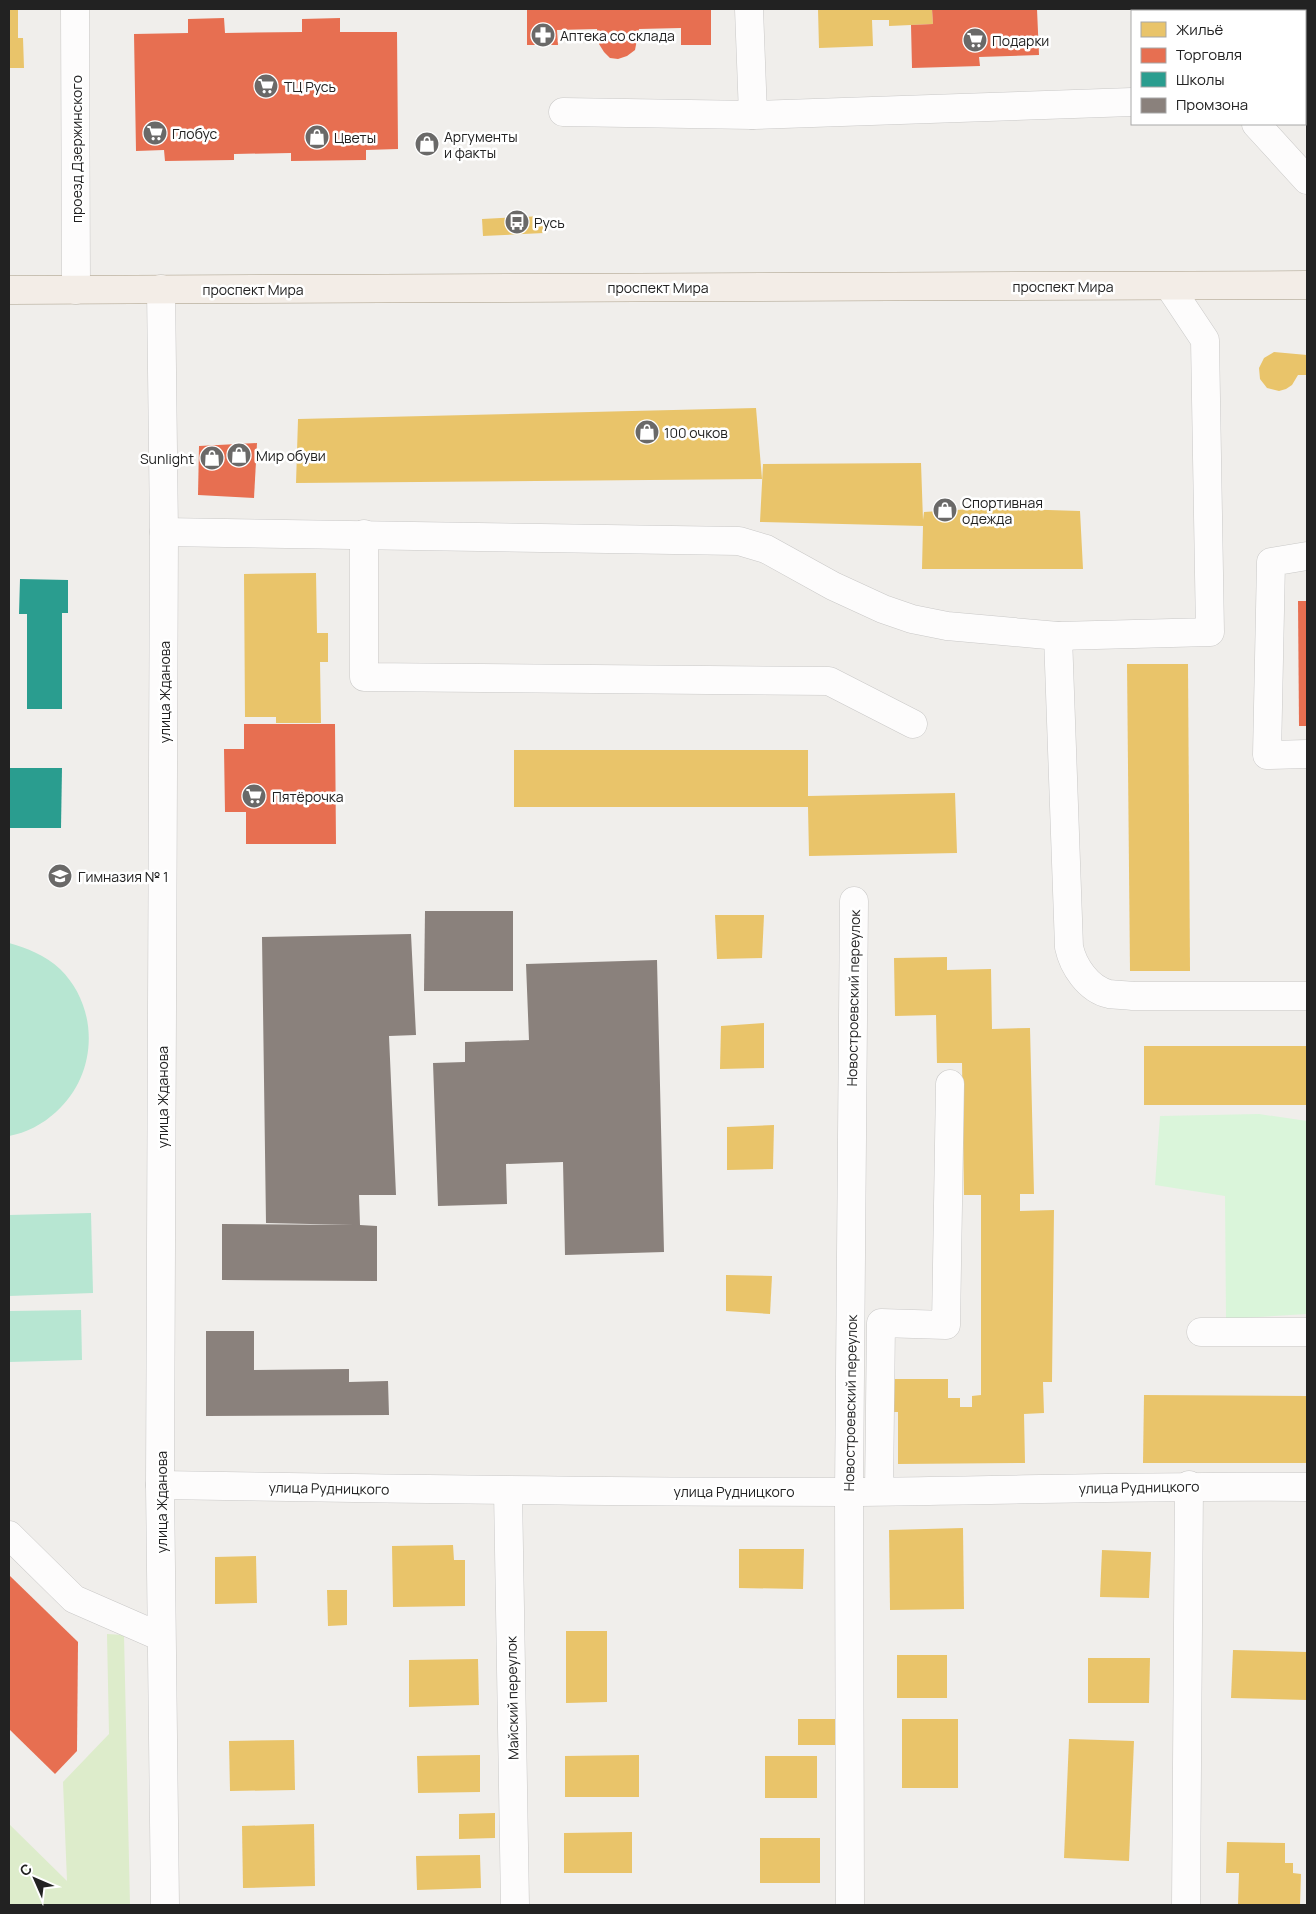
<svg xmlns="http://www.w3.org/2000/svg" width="1316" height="1914" font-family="Manrope,sans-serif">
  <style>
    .grass { fill: #ddeccb }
    .park { fill: #daf5da }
    .pitch { fill: #b7e6d2 }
    .homes { fill: #e9c46a }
    .shops { fill: #e76f51 }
    .schools { fill: #2a9d8f }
    .industry { fill: #8a817c }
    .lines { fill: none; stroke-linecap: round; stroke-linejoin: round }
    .minor-casing { stroke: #c9c8c7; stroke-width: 29 }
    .major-casing { stroke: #a79c86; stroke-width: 29 }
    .minor { stroke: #fdfcfc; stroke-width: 28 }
    .major { stroke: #f3ede7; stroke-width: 28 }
    .labels { text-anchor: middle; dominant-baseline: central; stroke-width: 5; stroke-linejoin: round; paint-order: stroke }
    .poi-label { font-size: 14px; fill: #222; stroke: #fff; text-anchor: start }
    .street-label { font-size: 14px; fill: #222; stroke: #fff }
  </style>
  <rect width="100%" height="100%" fill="#f0eeeb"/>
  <polygon class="grass" points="107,1634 124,1635 130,1905 9,1905 9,1824 67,1881 63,1782 109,1734"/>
  <polygon class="park" points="1259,1114 1307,1121 1307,1314 1226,1319 1225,1196 1155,1185 1160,1116"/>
  <g class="pitch">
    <path d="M9 943C27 948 45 955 60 969 100 1008 98 1075 56 1112 43 1124 26 1133 9 1136Z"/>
    <polygon points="91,1213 93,1293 9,1296 9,1215"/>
    <polygon points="81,1310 82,1360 9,1362 9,1311"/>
  </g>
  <g class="homes">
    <polygon points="9,9 18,9 18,38 23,38 24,68 9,68"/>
    <polygon points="818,9 932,9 933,24 889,26 889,20 872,20 873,46 819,48"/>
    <polygon points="1190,9 1283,9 1285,11 1193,11"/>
    <polygon points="542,216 544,233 483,236 482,219"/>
    <polygon points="1274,352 1307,355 1307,375 1298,375 1292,385 1286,389 1279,391 1267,388 1260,379 1259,368 1264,358"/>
    <polygon points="756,408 762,479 296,483 298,419"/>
    <polygon points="921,463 923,520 924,512 987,508 1080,511 1083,569 922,569 923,526 760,522 763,464"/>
    <polygon points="316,573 317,633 328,633 328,662 320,662 321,723 276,723 276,717 245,717 244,574"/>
    <polygon points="1127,664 1188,664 1190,971 1130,971"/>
    <polygon points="514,750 808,750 808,796 955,793 957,853 809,856 808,807 514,807"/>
    <polygon points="715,915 764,915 762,958 717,959"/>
    <polygon points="947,957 947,970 991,969 992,1029 1030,1028 1034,1194 1020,1194 1020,1211 1054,1210 1052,1382 1043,1382 1044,1413 1024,1414 1025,1463 898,1464 898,1412 883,1412 882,1379 948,1379 948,1398 960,1398 960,1407 972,1407 972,1396 981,1395 981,1195 964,1195 962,1063 937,1063 936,1015 895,1016 894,958"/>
    <polygon points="764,1023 764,1068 720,1069 721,1026"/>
    <rect x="1144" y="1046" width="163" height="59"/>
    <polygon points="774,1125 773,1169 727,1170 727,1127"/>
    <polygon points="726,1275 772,1276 770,1314 726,1311"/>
    <polygon points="1144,1395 1307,1396 1307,1463 1143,1463"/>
    <polygon points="963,1528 964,1609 890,1610 889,1530"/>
    <polygon points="453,1545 454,1560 465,1560 465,1606 393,1607 392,1546"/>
    <polygon points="739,1549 804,1549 803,1589 739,1588"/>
    <polygon points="1102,1550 1151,1552 1149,1598 1100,1597"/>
    <polygon points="256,1556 257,1603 215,1604 215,1557"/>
    <polygon points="327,1590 347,1590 347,1625 328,1626"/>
    <polygon points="566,1631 607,1631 607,1702 566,1703"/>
    <polygon points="1233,1650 1307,1652 1307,1700 1231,1698"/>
    <rect x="897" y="1655" width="50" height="43"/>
    <polygon points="1088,1658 1150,1658 1149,1703 1088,1703"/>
    <polygon points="478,1659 479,1705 409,1707 409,1660"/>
    <rect x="798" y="1719" width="37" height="26"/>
    <rect x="902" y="1719" width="56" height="69"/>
    <polygon points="1069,1739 1134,1741 1129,1861 1064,1858"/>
    <polygon points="294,1740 295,1790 230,1791 229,1741"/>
    <polygon points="480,1755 480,1792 418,1793 417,1756"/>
    <polygon points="639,1755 639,1797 565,1797 565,1756"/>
    <rect x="765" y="1756" width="52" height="42"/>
    <polygon points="495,1813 495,1838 459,1839 459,1814"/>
    <polygon points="314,1824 315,1886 243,1888 242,1826"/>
    <polygon points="632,1832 632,1873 564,1873 564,1833"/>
    <rect x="760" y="1838" width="60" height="45"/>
    <polygon points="1227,1842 1285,1843 1285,1863 1293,1863 1293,1873 1301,1874 1300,1905 1238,1905 1239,1873 1226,1873"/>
    <polygon points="480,1855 481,1888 417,1890 416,1856"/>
  </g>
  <g class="shops">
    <polygon points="527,9 711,9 711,45 681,45 681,28 639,29 635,50 627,56 618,59 610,58 604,52 599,44 597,29 557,30 558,45 527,45"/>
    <polygon points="932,9 1037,9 1039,55 979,57 980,66 912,68 911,25 933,24"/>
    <polygon points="224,18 225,33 302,32 302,19 340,18 340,32 397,32 398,149 366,150 366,160 291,161 291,153 234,154 234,160 165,161 164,150 136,151 134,34 188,33 188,19"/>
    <polygon points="257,443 254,498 198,495 199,446"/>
    <polygon points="1298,601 1307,601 1307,726 1299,726"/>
    <polygon points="244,724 335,724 336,844 246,844 246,812 225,812 224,749 244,749"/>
    <polygon points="9,1575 78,1642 77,1751 55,1774 9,1729"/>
  </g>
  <g class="schools">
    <polygon points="20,579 68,580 68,613 62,613 62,709 27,709 27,614 19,614"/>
    <polygon points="9,768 62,768 61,828 9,828"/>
  </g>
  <g class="industry">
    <polygon points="425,911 513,911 513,991 424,991"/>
    <polygon points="411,934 416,1035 389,1036 396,1195 359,1195 360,1225 377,1226 377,1281 222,1280 222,1224 354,1225 266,1223 262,937"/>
    <polygon points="657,960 664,1252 565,1255 563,1162 506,1164 507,1204 438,1206 433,1063 465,1062 465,1042 529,1040 526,964"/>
    <polygon points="206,1331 254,1331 254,1370 349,1369 349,1382 388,1381 389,1415 206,1416"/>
  </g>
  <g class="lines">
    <defs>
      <g id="minor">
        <polyline points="75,9 76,290"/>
        <polyline points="749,9 753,115"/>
        <polyline points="1147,9 1150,11"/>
        <polyline points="563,112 753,115 1132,102"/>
        <polyline points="1256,124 1307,180"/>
        <polyline points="161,289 164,532 160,1485 165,1905"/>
        <polyline points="164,532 739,541 766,549 833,586 883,609 912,619 947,626 1058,636 1210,632 1205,340 1169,286"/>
        <polyline points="364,534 364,677 829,681 913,724"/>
        <polyline points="1307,556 1271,562 1267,755 1307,754"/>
        <path d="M1058 636 1069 947C1073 966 1088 989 1109 994 1117 995 1125 995 1133 996H1307"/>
        <polyline points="1201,1332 1307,1332"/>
        <path d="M160 1485C389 1489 617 1492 846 1492 1000 1491 1153 1485 1307 1487"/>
        <polyline points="508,1491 515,1905"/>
        <polyline points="879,1491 881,1323 946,1325 950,1084"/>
        <polyline points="9,1535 74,1599 161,1637"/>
        <polyline points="850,1905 849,1492 854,901"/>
        <polyline points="1186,1905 1189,1485"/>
      </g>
      <polyline id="major" points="9,290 1307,285"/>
    </defs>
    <use href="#minor" class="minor-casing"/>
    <use href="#major" class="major-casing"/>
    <use href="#minor" class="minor"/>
    <use href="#major" class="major"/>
  </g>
  <defs>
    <symbol id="pharmacy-disc" viewBox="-11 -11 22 22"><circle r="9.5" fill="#6a6968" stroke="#fff"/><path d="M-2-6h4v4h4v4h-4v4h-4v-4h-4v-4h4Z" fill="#fff"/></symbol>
    <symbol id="supermarket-disc" viewBox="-11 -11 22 22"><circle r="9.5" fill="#6a6968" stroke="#fff"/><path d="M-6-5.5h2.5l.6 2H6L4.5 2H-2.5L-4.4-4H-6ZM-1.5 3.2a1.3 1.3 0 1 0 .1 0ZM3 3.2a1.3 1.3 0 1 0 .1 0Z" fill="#fff"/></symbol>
    <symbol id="shop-disc" viewBox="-11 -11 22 22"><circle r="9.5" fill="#6a6968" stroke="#fff"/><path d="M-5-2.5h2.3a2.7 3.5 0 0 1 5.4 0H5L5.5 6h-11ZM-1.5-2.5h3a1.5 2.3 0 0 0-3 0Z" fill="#fff"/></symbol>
    <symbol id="bus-disc" viewBox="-11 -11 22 22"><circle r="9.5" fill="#6a6968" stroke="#fff"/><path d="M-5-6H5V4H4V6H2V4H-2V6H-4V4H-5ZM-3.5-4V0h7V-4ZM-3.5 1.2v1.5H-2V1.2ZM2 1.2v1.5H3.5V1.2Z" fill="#fff"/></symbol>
    <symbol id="school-disc" viewBox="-11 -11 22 22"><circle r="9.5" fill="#6a6968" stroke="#fff"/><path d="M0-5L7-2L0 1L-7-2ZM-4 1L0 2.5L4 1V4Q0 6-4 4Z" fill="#fff"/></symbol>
  </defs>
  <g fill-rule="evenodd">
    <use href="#pharmacy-disc" x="529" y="21" width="28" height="28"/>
    <use href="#supermarket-disc" x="961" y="26" width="28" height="28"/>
    <use href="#supermarket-disc" x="252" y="72" width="28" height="28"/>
    <use href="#supermarket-disc" x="141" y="119" width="28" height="28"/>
    <use href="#shop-disc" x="303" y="123" width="28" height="28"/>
    <use href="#shop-disc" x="413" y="130" width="28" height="28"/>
    <use href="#bus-disc" x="503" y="208" width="28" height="28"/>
    <use href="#shop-disc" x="633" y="418" width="28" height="28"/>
    <use href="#shop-disc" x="225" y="441" width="28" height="28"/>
    <use href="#shop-disc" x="198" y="444" width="28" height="28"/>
    <use href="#shop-disc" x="931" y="496" width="28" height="28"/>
    <use href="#supermarket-disc" x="240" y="782" width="28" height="28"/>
    <use href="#school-disc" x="46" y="862" width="28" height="28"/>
  </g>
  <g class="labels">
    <g class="poi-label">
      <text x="560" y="35">Аптека со склада</text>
      <text x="992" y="40">Подарки</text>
      <text x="284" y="86">ТЦ Русь</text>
      <text x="172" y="133">Глобус</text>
      <text x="444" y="136">Аргументы<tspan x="444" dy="16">и факты</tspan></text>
      <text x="334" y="137">Цветы</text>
      <text x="534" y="222">Русь</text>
      <text x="664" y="432">100 очков</text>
      <text x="256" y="455">Мир обуви</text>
      <text x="194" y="458" text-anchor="end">Sunlight</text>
      <text x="962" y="502">Спортивная<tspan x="962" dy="16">одежда</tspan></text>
      <text x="272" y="796">Пятёрочка</text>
      <text x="78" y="876">Гимназия № 1</text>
    </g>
    <g class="street-label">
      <text transform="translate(76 149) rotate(-90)">проезд Дзержинского</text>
      <text x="1063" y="286">проспект Мира</text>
      <text x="658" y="287">проспект Мира</text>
      <text x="253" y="289">проспект Мира</text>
      <text transform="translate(164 692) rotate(-90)">улица Жданова</text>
      <text transform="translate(853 998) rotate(-89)">Новостроевский переулок</text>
      <text transform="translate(162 1097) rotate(-90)">улица Жданова</text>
      <text transform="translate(850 1403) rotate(-89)">Новостроевский переулок</text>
      <text transform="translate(1139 1487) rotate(-1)">улица Рудницкого</text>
      <text transform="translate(329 1488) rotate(1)">улица Рудницкого</text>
      <text x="734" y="1491">улица Рудницкого</text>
      <text transform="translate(161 1502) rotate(-90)">улица Жданова</text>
      <text transform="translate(512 1698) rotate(-91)">Майский переулок</text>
    </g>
  </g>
  <rect width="1316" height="1914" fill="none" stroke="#222222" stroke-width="20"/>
  <rect x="1131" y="10" width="175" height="115" fill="#ffffff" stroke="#a7a7a7"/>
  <rect x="1141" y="22" width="25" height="15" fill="#e9c46a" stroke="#a7a7a7"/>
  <text x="1176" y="35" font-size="15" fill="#222222">Жильё</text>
  <rect x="1141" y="48" width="25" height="15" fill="#e76f51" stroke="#a7a7a7"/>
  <text x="1176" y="60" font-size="15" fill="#222222">Торговля</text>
  <rect x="1141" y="72" width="25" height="15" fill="#2a9d8f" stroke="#a7a7a7"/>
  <text x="1176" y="85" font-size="15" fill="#222222">Школы</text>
  <rect x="1141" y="98" width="25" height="15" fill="#8a817c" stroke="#a7a7a7"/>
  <text x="1176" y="110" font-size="15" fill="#222222">Промзона</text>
  <g transform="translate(35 1879) rotate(315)" stroke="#ffffff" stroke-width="4" paint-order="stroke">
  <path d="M0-4L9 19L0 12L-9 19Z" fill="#222222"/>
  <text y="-8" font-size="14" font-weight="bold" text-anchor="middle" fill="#222222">С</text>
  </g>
</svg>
